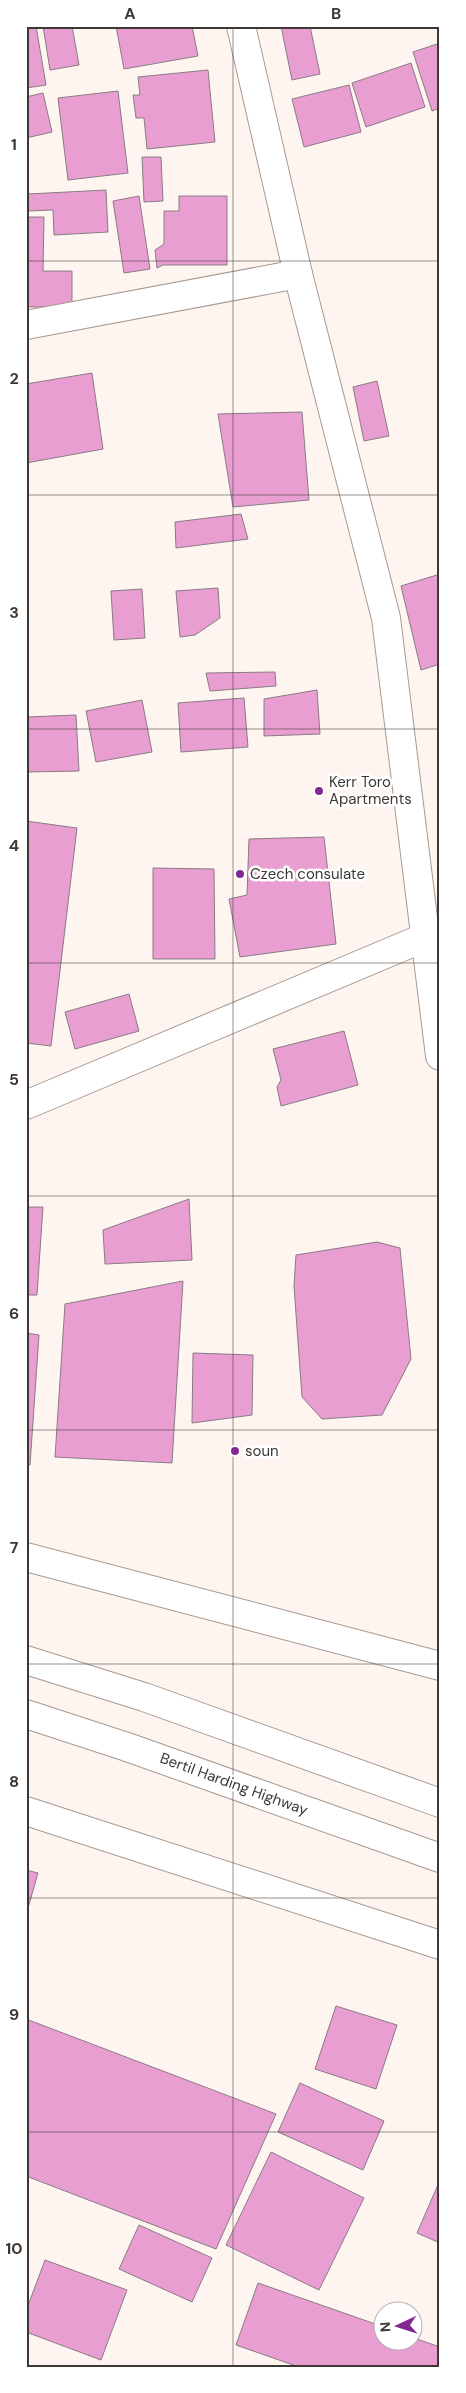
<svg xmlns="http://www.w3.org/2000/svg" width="466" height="2393" font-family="'DM Sans',sans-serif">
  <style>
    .building { fill: #e99ed2; stroke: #897b84 }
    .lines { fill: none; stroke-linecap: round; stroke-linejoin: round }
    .street-casing { stroke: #a89990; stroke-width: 30 }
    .primary-casing { stroke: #a89990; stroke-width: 30 }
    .street { stroke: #fff; stroke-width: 28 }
    .primary { stroke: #fff; stroke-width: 28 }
    .grid { fill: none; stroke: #3e3834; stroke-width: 1; stroke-opacity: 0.55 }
    .poi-dot { fill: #832793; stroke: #fff; stroke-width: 2 }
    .labels { text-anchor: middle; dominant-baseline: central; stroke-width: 5; stroke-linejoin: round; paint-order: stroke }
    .poi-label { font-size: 15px; fill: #3e3834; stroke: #fff; text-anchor: start }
    .street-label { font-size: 15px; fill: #3e3834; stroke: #fff }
    .neatline { fill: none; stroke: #3e3834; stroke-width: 2 }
    .grid-label { font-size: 16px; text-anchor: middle; font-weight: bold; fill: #3e3834 }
  </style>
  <rect width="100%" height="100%" fill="#fff5f0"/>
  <g class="building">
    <polygon points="26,26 36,26 46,85 26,88"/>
    <polygon points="43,26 72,26 79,65 50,70"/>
    <polygon points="116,26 192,26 198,56 124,69"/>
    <polygon points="281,26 310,26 320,74 292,80"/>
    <polygon points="440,43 440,108 432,111 413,52"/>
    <polygon points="411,63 425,107 366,127 352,83"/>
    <polygon points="208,70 215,142 147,149 144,118 136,118 133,95 140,95 138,77"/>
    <polygon points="349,85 361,132 304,147 292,99"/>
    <polygon points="118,91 128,173 68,180 58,98"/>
    <polygon points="43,93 52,132 26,138 26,97"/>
    <polygon points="142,157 161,157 163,201 144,202"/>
    <polygon points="106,190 108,232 54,235 53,210 28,211 28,194"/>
    <polygon points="139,196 150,269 124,273 113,201"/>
    <polygon points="179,196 227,196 227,265 163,265 157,268 155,250 164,244 164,211 179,211"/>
    <polygon points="26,217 44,217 43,271 72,271 72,307 26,307"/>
    <polygon points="92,373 103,449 26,463 26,384"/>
    <polygon points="377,381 389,436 364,441 353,387"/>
    <polygon points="302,412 309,500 233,507 218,414"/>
    <polygon points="241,514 248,539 176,548 175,522"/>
    <polygon points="440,574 440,664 421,670 401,586"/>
    <polygon points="218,588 220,618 195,635 180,637 176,591"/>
    <polygon points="142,589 145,638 114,640 111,591"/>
    <polygon points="275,672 276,686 210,691 206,673"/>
    <polygon points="317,690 320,734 264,736 264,699"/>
    <polygon points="244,698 248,747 181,752 178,703"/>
    <polygon points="142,700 152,752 96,762 86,711"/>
    <polygon points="76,715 79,771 26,772 26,717"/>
    <polygon points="26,821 77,828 51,1046 26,1043"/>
    <polygon points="324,837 336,944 240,957 229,899 247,895 249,839"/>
    <polygon points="153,868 214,869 215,959 153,959"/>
    <polygon points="129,994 139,1031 75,1049 65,1012"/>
    <polygon points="344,1031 358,1085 281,1106 277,1087 281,1080 273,1049"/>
    <polygon points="189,1199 192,1260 105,1264 103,1230"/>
    <polygon points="26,1207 43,1207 37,1295 26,1295"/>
    <polygon points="377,1242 400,1248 411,1359 382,1415 322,1419 302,1397 294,1286 296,1255"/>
    <polygon points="183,1281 172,1463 55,1457 65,1304"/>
    <polygon points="26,1333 39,1335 30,1465 26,1464"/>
    <polygon points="193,1353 253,1355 252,1415 192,1423"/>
    <polygon points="26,1870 38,1873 26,1915"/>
    <polygon points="336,2006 397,2025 376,2089 315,2069"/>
    <polygon points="26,2019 276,2114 216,2249 26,2176"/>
    <polygon points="300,2083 384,2121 363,2170 278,2132"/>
    <polygon points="271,2152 364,2198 319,2290 226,2245"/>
    <polygon points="440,2180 440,2243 417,2233"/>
    <polygon points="139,2225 212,2258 192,2302 119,2269"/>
    <polygon points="45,2260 127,2290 101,2360 26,2332 26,2311"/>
    <polygon points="258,2283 384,2327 384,2340 414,2340 414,2338 440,2347 440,2367 299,2367 236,2345"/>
  </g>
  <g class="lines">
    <defs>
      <g id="street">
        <polyline points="241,26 298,274 386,618 440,1056"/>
        <polyline points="26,325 298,274"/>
        <polyline points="26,1105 440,931"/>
        <polyline points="26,1557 440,1666"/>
        <polyline points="26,1811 440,1945"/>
      </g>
      <g id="primary">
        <polyline points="26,1660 144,1697 440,1803"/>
        <polyline points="26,1714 127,1747 440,1858"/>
      </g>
    </defs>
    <use href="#street" class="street-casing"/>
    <use href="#primary" class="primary-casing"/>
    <use href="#street" class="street"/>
    <use href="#primary" class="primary"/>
  </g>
  <path class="grid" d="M233 26V2367M26 261H440M26 495H440M26 729H440M26 963H440M26 1196H440M26 1430H440M26 1664H440M26 1898H440M26 2132H440"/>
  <g class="poi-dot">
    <circle cx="319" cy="791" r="5"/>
    <circle cx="240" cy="874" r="5"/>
    <circle cx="235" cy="1451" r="5"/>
  </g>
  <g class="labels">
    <g class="poi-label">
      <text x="329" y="782">Kerr Toro<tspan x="329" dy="17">Apartments</tspan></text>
      <text x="250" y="874">Czech consulate</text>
      <text x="245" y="1451">soun</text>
    </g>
    <g class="street-label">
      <text transform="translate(234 1784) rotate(20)">Bertil Harding Highway</text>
    </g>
  </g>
  <rect width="466" height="2393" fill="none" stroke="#ffffff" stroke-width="55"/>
  <g transform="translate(398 2326) rotate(266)"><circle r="24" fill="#ffffff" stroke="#b2afae"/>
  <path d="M0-4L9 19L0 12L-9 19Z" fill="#832793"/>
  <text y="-8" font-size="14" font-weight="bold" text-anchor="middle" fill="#3e3834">N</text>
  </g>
  <rect x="28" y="28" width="410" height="2338" class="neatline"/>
  <g class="grid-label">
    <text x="130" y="19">A</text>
    <text x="336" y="19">B</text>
    <text x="14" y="150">1</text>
    <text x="14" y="384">2</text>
    <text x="14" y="618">3</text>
    <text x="14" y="851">4</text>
    <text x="14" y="1085">5</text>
    <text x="14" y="1319">6</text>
    <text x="14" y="1553">7</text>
    <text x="14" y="1787">8</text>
    <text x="14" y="2020">9</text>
    <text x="14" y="2254">10</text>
  </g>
</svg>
